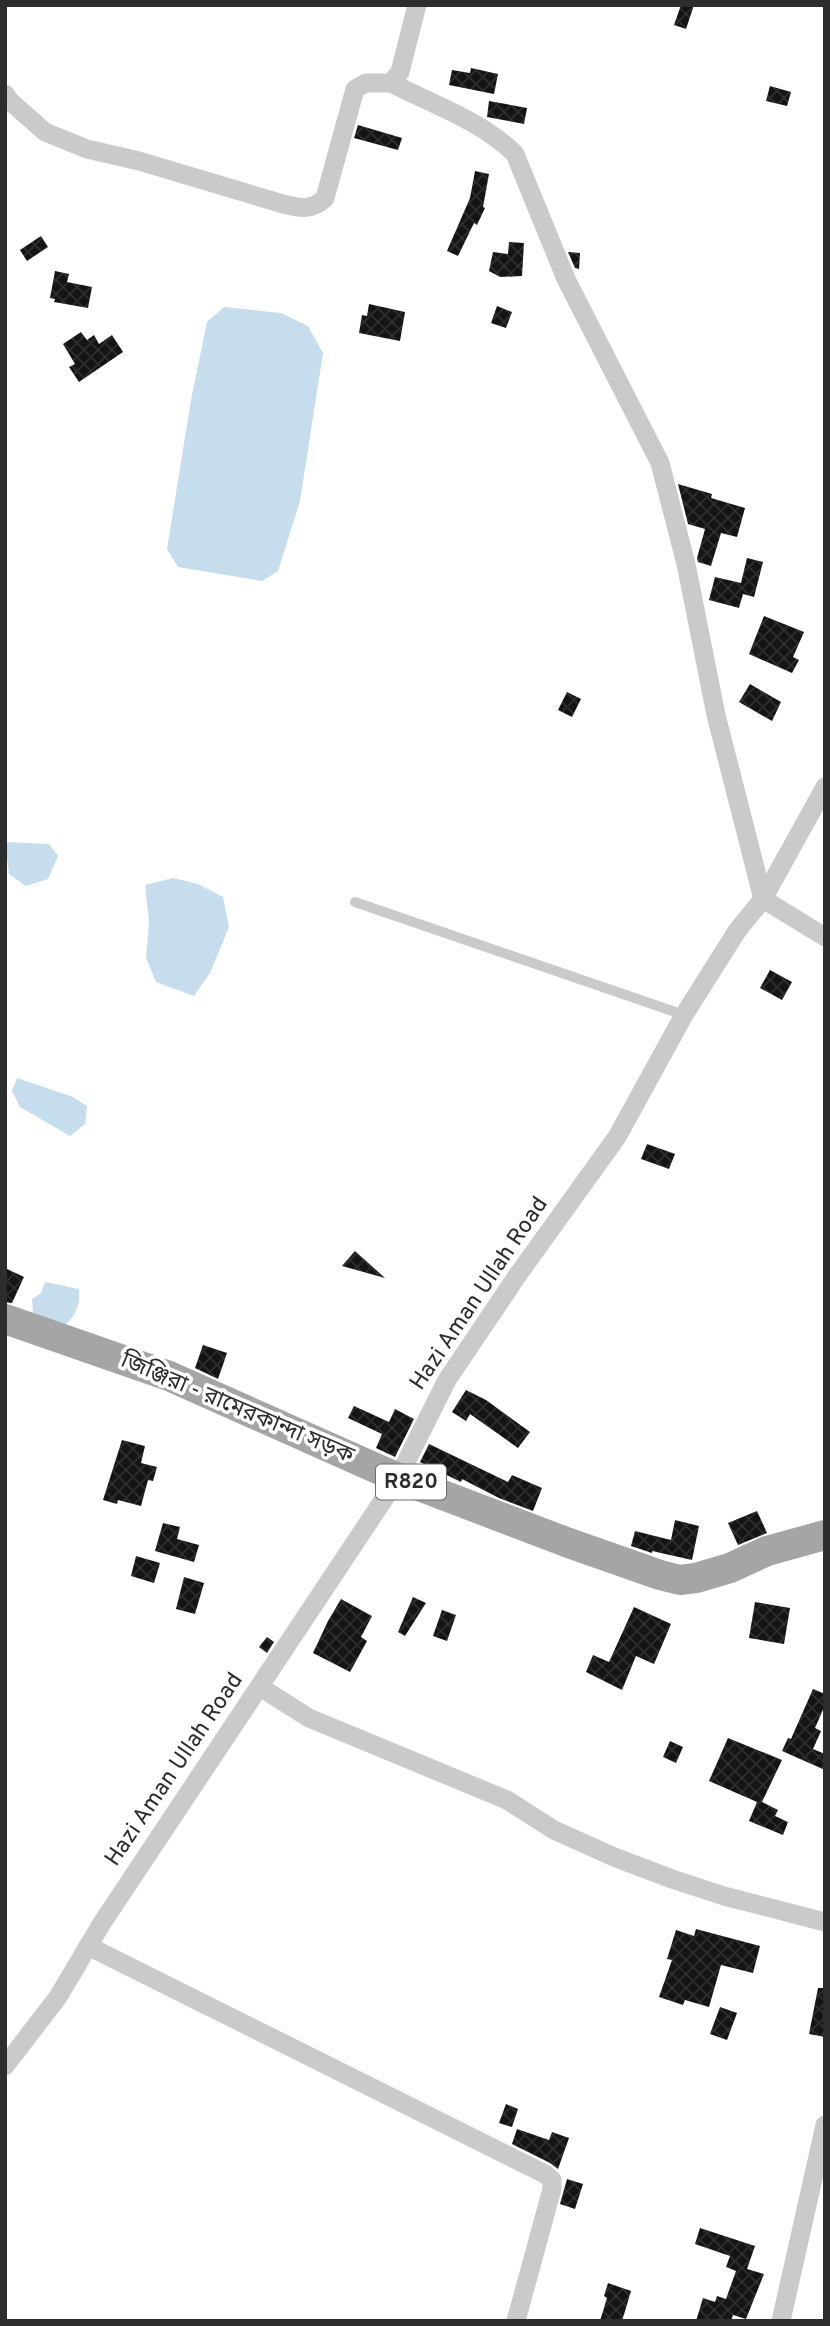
<svg xmlns="http://www.w3.org/2000/svg" width="830" height="2326" font-family="Overpass,'Noto Sans Bengali',sans-serif">
  <style>
    .water { fill: #c5ddec }
    .building { fill: url(#building-cross-hatch) }
    .lines { fill: none; stroke-linecap: round; stroke-linejoin: round }
    .service { stroke: #cacaca; stroke-width: 10 }
    .minor { stroke: #cacaca; stroke-width: 19 }
    .primary { stroke: #a5a5a5; stroke-width: 30 }
    .labels { text-anchor: middle; dominant-baseline: central; stroke-width: 7; stroke-linejoin: round; paint-order: stroke }
    .shield { fill: #fff; stroke: #6c6c6c; stroke-width: 2 }
    .shield-label { font-size: 21px; font-weight: bold; fill: #2d2d2d }
    .street-label { font-size: 23px; fill: #2d2d2d; stroke: #fff }
  </style>
  <defs>
    <pattern id="building-cross-hatch" width="8" height="8" patternUnits="userSpaceOnUse" patternTransform="scale(1.75)"><rect width="8" height="8" fill="#141414"/><path d="M0 0l8 8M0 8l8-8" fill="none" stroke="#2e2e2e"/></pattern>
  </defs>
  <rect width="100%" height="100%" fill="#fff"/>
  <g class="water">
    <polygon points="224,307 281,313 308,326 323,353 300,501 278,571 262,581 178,567 167,549 191,400 207,322"/>
    <polygon points="5,842 49,844 58,856 48,879 26,886 9,874"/>
    <polygon points="173,878 198,884 223,897 229,927 210,973 194,996 156,982 146,958 149,922 145,885"/>
    <polygon points="17,1078 73,1097 87,1106 85,1124 70,1136 20,1107 12,1091"/>
    <path d="M45 1282 79 1289C81 1309 73 1319 58 1332L37 1326 33 1312 32 1299 41 1293Z"/>
  </g>
  <g class="building">
    <polygon points="681,5 694,5 686,29 674,25"/>
    <polygon points="471,68 498,74 494,94 449,85 452,70 470,73"/>
    <polygon points="770,86 791,92 787,106 766,101"/>
    <polygon points="489,101 527,108 524,124 487,117"/>
    <polygon points="358,125 402,138 398,150 354,138"/>
    <polygon points="475,171 489,174 483,207 485,208 477,225 474,223 458,256 447,251 470,198"/>
    <polygon points="41,236 48,247 27,261 20,250"/>
    <polygon points="509,242 524,243 522,276 500,277 489,271 493,252 508,254"/>
    <polygon points="568,252 580,253 579,269 575,268"/>
    <polygon points="55,271 69,274 67,282 92,287 88,308 54,302 55,299 50,298"/>
    <polygon points="369,304 405,312 400,341 359,333 362,315 367,316"/>
    <polygon points="497,306 512,312 506,328 491,323"/>
    <polygon points="81,332 87,340 94,335 99,344 112,335 123,352 79,382 69,367 75,364 63,344"/>
    <polygon points="678,484 712,494 711,498 745,508 737,537 721,533 711,566 698,562 697,558 705,529 688,524"/>
    <polygon points="747,558 763,562 754,597 743,594 739,608 709,600 715,577 741,583"/>
    <polygon points="764,616 804,632 793,657 799,660 792,673 749,654"/>
    <polygon points="750,684 781,702 772,721 739,702"/>
    <polygon points="567,692 581,699 572,717 558,710"/>
    <polygon points="770,970 792,982 782,1000 760,988"/>
    <polygon points="647,1144 675,1154 669,1169 641,1159"/>
    <polygon points="355,1251 385,1278 342,1266"/>
    <polygon points="5,1268 24,1277 12,1303 5,1302"/>
    <polygon points="203,1345 227,1353 218,1379 195,1368"/>
    <polygon points="466,1390 486,1400 530,1432 518,1448 470,1414 466,1421 452,1412"/>
    <polygon points="354,1406 389,1422 395,1409 414,1419 395,1457 376,1448 382,1434 348,1418"/>
    <polygon points="122,1440 145,1446 141,1463 157,1467 153,1481 148,1480 141,1506 118,1500 117,1504 103,1500"/>
    <polygon points="429,1444 508,1482 512,1475 542,1488 533,1511 499,1498 462,1479 461,1482 420,1462"/>
    <polygon points="757,1511 767,1533 738,1545 728,1523"/>
    <polygon points="675,1520 699,1526 692,1560 652,1551 652,1553 631,1546 635,1531 671,1540"/>
    <polygon points="163,1523 180,1527 177,1539 199,1545 194,1562 155,1551"/>
    <polygon points="136,1556 160,1563 154,1583 131,1576"/>
    <polygon points="184,1577 204,1583 195,1614 176,1609"/>
    <polygon points="413,1597 426,1603 405,1636 398,1632"/>
    <polygon points="341,1599 372,1616 361,1637 367,1641 350,1672 313,1653 328,1621"/>
    <polygon points="755,1602 790,1608 784,1644 749,1638"/>
    <polygon points="634,1607 671,1624 654,1664 636,1656 622,1690 586,1672 593,1655 609,1662"/>
    <polygon points="442,1610 456,1615 447,1641 433,1636"/>
    <polygon points="267,1637 274,1642 267,1653 259,1647"/>
    <polygon points="813,1689 825,1694 825,1705 815,1728 821,1731 813,1749 825,1754 825,1770 782,1751 788,1738 791,1739"/>
    <polygon points="728,1738 782,1760 762,1802 778,1810 775,1816 788,1822 783,1835 749,1821 757,1802 709,1781"/>
    <polygon points="670,1741 683,1747 676,1763 663,1757"/>
    <polygon points="696,1929 760,1946 753,1973 721,1965 709,2007 685,2000 683,2005 659,1997 672,1960 667,1959 676,1930 694,1936"/>
    <polygon points="818,1988 825,1988 825,2037 809,2034"/>
    <polygon points="720,2007 737,2013 727,2040 710,2034"/>
    <polygon points="506,2104 518,2109 512,2127 499,2123"/>
    <polygon points="517,2129 549,2140 552,2132 569,2138 558,2169 550,2163 512,2144"/>
    <polygon points="567,2179 583,2184 575,2209 560,2204"/>
    <polygon points="700,2228 755,2246 747,2269 764,2274 746,2319 733,2315 731,2321 696,2321 703,2298 715,2302 717,2296 726,2299 736,2271 726,2267 730,2256 695,2244"/>
    <polygon points="608,2283 631,2291 622,2321 600,2321 607,2298 604,2296"/>
  </g>
  <g class="lines">
    <polyline class="service" points="355,902 684,1015"/>
    <g class="minor">
      <path d="M391 83C432 104 482 121 515 154L566 279 660 463 686 564 716 715 763 899 825 937"/>
      <path d="M5 94 10 101 45 132 87 149 139 161 283 204C300 208 312 211 325 198L355 89 366 83H391L400 72 417 5"/>
      <polyline points="260,1687 309,1718 507,1800 554,1830 614,1857 672,1879 724,1896 825,1922"/>
      <polyline points="88,1946 545,2174 552,2180 552,2189 516,2321"/>
      <polyline points="5,2066 58,1997 102,1923 398,1478 447,1380 517,1276 617,1137 684,1015 737,931 763,899 825,787"/>
      <polyline points="781,2321 825,2125"/>
    </g>
    <polyline class="primary" points="5,1319 169,1376 398,1478 566,1542 660,1575 680,1580 696,1578 730,1568 767,1551 825,1535"/>
  </g>
  <g class="labels">
    <rect class="shield" x="376" y="1464.5" width="70" height="35" rx="5"/>
    <g class="shield-label">
      <text x="411" y="1482">R820</text>
    </g>
    <g class="street-label">
      <text transform="translate(480 1294) rotate(-56)">Hazi Aman Ullah Road</text>
      <text transform="translate(237 1409) rotate(23)">জিঞ্জিরা - রামেরকান্দা সড়ক</text>
      <text transform="translate(175 1770) rotate(-56)">Hazi Aman Ullah Road</text>
    </g>
  </g>
  <rect width="830" height="2326" fill="none" stroke="#2d2d2d" stroke-width="14"/>
</svg>
